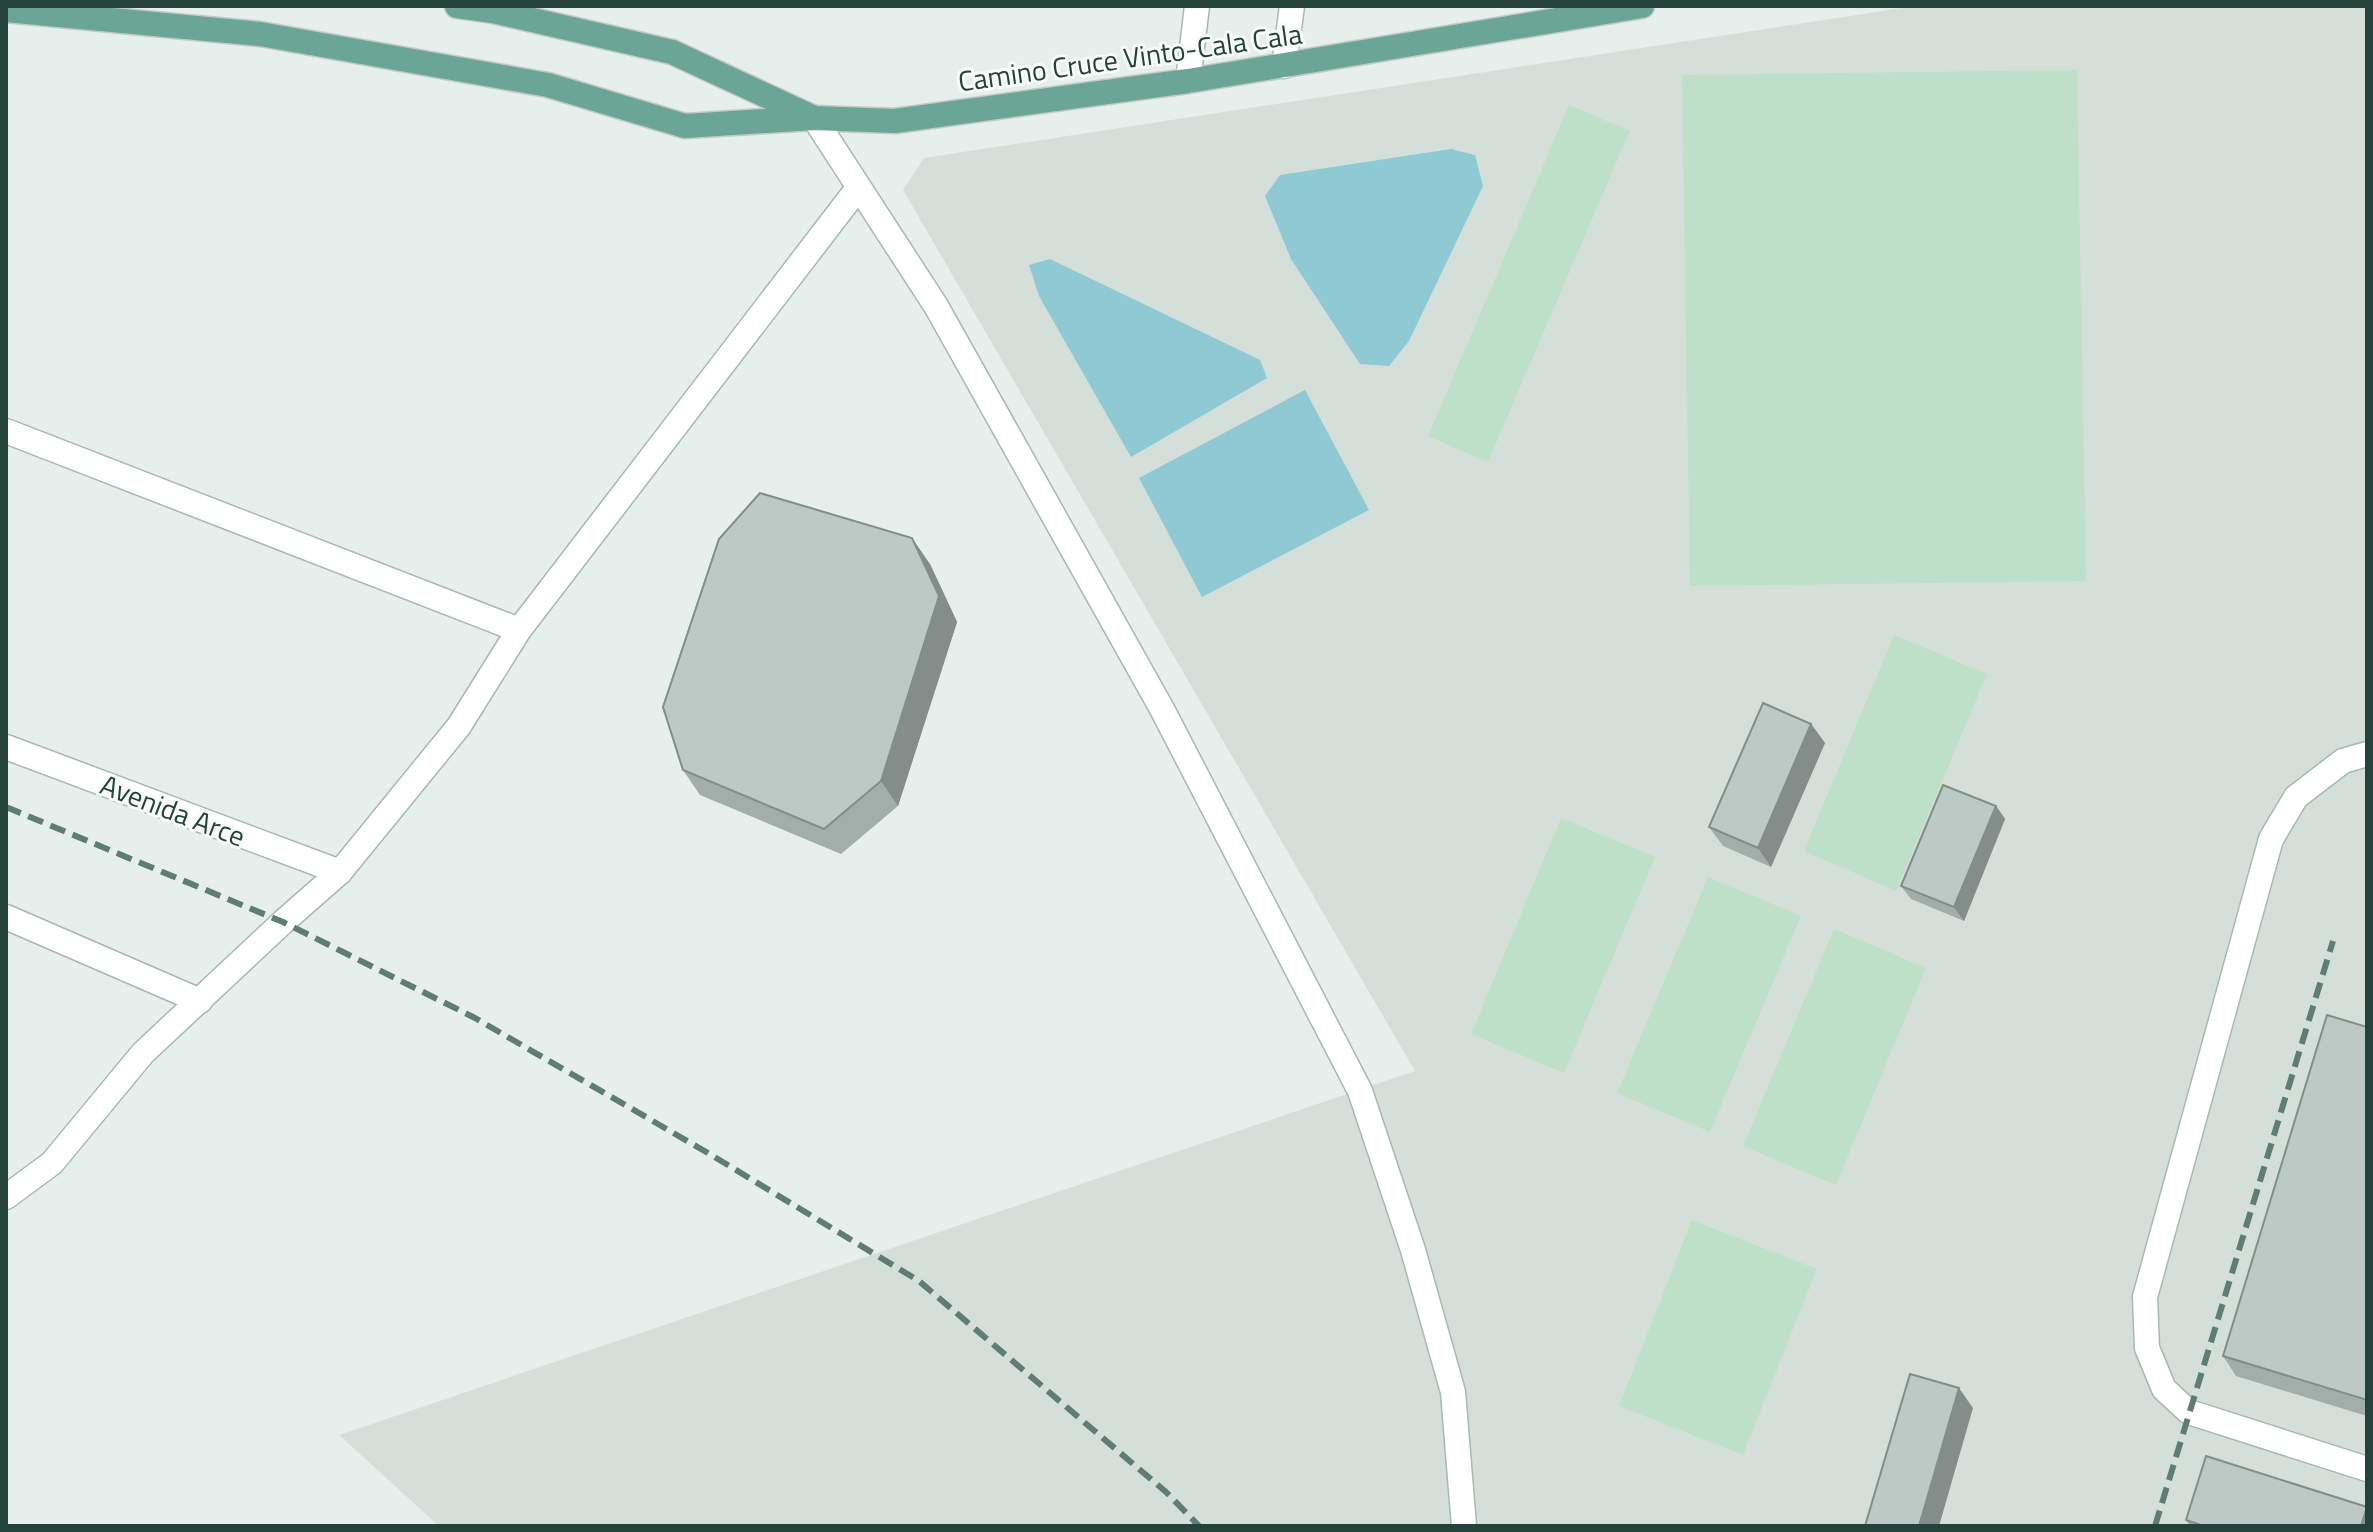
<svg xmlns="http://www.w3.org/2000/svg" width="2373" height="1532" font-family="'Titillium Web',sans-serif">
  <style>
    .built { fill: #d4dfda }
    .green { fill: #bfe0c8 }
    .water { fill: #8ec9d4 }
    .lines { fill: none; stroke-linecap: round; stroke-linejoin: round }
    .minor-casing { stroke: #a8b8b2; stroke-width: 27 }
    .major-casing { stroke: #c2cac8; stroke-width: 27 }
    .minor { stroke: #fff; stroke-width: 24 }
    .major { stroke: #6aa596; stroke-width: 24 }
    .rail { stroke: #5f7d75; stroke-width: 6; stroke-dasharray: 16 8; stroke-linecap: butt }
    .wall { fill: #a1aea9 }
    .shaded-wall { fill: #838d89 }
    .building { fill: #bbcac4; stroke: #838d89; stroke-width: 2 }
    .labels { text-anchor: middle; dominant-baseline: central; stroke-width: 6; stroke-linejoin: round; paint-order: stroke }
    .street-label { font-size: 28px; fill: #24423a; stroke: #f7fbf9 }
  </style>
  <rect width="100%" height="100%" fill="#e6efeb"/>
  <polygon class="built" points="1915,6 2367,6 2367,1526 439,1526 339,1435 1415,1071 903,190 924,158"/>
  <g class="green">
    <polygon points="2077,70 2086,581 1690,586 1682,75"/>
    <polygon points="1569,105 1630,131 1488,462 1428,436"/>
    <polygon points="1894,635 1987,674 1896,891 1804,851"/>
    <polygon points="1561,818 1655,857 1564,1073 1471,1034"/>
    <polygon points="1708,877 1801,916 1710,1132 1617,1093"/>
    <polygon points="1834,929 1926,968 1836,1185 1743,1146"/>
    <polygon points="1692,1220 1817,1269 1743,1455 1619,1406"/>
  </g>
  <g class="water">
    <polygon points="1451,149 1475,155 1483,186 1409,341 1389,366 1360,364 1291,259 1265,196 1280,175"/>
    <polygon points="1050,259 1260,360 1267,378 1131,457 1039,296 1029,265"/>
    <polygon points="1305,390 1369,510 1202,597 1139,478"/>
  </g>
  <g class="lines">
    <defs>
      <g id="minor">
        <polyline points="1284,66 1292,6"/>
        <polyline points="1188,81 1197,6"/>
        <polyline points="814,118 936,306 1162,709 1360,1091 1413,1250 1453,1392 1464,1526"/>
        <polyline points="6,431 519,630"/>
        <polyline points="6,747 340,872"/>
        <polyline points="2367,754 2343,761 2296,797 2271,839 2145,1297 2147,1348 2164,1389 2189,1412 2367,1469"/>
        <polyline points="6,917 200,1001"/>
        <polyline points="6,1197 52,1163 143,1053 283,922 340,872 459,726 519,630 858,188"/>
      </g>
      <g id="major">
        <polyline points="457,6 493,11 672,52 812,117"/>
        <polyline points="6,10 260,34 548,85 685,126 814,118 895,121 1188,81 1642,6"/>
      </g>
    </defs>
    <use href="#minor" class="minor-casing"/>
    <use href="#major" class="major-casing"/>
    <use href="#minor" class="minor"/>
    <use href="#major" class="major"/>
    <g class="rail">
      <polyline points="6,807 283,922 475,1018 708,1153 919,1281 1166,1492 1199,1526"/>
      <polyline points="2155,1526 2333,941"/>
    </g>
  </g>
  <g class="wall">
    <polygon points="930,564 957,622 898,806 841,854 700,795 683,770"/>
    <polygon points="1811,724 1825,743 1771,867 1723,846 1709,827"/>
    <polygon points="1996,806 2005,819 1964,921 1911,899 1901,886"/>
    <polygon points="2367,1027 2367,1416 2236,1376 2223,1356"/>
    <polygon points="2186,1520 2367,1526 2190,1526"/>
  </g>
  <g class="shaded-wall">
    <polygon points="912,538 930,564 957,622 898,806 881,781"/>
    <polygon points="1811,724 1825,743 1771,867 1758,848"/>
    <polygon points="1996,806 2005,819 1964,921 1954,907"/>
    <polygon points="1959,1388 1973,1408 1939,1526 1919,1526"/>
    <polygon points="2367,1507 2367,1526 2361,1526"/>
  </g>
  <g class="building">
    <polygon points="760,493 912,538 939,596 881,781 824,829 683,770 663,707 719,539"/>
    <polygon points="1763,703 1811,724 1758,848 1709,827"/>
    <polygon points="1943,785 1996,806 1954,907 1901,886"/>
    <polygon points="2327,1015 2367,1027 2367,1400 2223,1356"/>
    <polygon points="1910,1374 1959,1388 1919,1526 1865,1526"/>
    <polygon points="2206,1456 2367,1507 2361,1526 2204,1526 2186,1520"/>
  </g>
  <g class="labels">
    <g class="street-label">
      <text transform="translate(1130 57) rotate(-8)">Camino Cruce Vinto-Cala Cala</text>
      <text transform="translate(173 810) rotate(21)">Avenida Arce</text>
    </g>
  </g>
  <rect width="2373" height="1532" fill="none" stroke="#24423a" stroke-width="16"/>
</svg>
